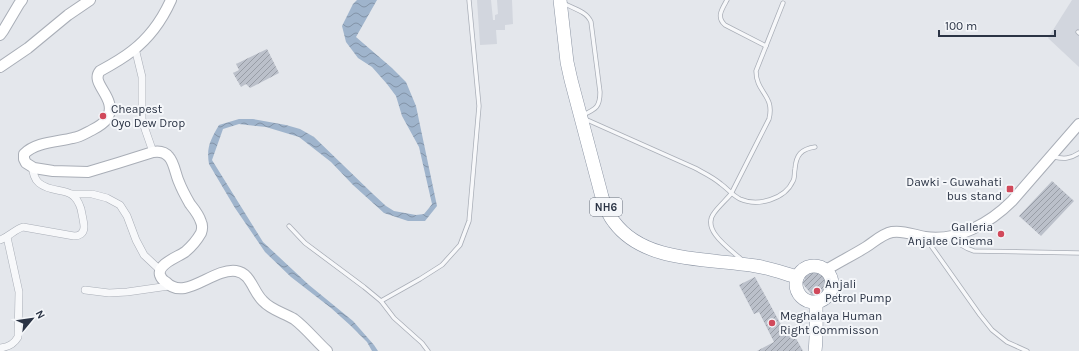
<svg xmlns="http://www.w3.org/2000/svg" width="1079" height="351" font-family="Karla,sans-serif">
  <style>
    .built { fill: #d2d6de }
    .water { fill: url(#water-waves) }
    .building { fill: url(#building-hatch) }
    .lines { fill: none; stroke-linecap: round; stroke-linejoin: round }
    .lane-casing { stroke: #a9aeb7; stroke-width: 5 }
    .street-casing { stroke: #a9aeb7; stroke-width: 8 }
    .secondary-casing { stroke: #a9aeb7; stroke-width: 12 }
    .highway-casing { stroke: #8b94a3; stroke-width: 14 }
    .lane { stroke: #f7f8fa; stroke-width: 3.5 }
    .street { stroke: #f7f8fa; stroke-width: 7 }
    .secondary { stroke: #fff; stroke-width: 10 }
    .highway { stroke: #fff; stroke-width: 13 }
    .poi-dot { fill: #d1495b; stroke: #f4f6f9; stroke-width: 1.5 }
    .labels { text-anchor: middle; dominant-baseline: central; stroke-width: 4; stroke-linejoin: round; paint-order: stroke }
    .shield { fill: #f4f6f9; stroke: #676e7b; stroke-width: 1 }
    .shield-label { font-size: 11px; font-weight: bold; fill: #2b3445 }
    .poi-label { font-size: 12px; fill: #2b3445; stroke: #f4f6f9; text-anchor: start }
  </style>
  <defs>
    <pattern id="water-waves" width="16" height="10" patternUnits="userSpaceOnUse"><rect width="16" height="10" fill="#9fb4cc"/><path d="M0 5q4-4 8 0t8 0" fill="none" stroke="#8293a7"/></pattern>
    <pattern id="building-hatch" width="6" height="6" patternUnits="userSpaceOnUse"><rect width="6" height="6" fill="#bbc0ca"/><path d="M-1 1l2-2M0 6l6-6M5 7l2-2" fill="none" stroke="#989da6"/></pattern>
  </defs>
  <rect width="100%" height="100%" fill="#e4e7ec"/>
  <g class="built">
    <polygon points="477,0 491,0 493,20 495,20 495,15 498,14 497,0 512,0 513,24 505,25 505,30 496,30 497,44 480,45"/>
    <polygon points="1072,0 1079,0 1079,67 1048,38"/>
  </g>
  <path class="water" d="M357 0H377L356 37 392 68 406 82 416 106 437 206 425 221H408L384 213 353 185 331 162 299 137 266 127 239 124 223 129 212 160 263 242 309 285 353 321 374 345 378 351H372L367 342 351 326 331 308 291 277 265 252 235 208 209 164C206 147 211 139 219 125L239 119H253L286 125 300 129 314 137 373 194 386 206 394 211 416 215 424 214 429 208 432 204 419 147 402 116 396 96 387 84 372 67 358 58 346 42 342 26 353 4Z"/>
  <g class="building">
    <polygon points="267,49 279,73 250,88 246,84 241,87 233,73 239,70 236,64"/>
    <polygon points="1052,181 1074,201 1041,236 1019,216"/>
    <polygon points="810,269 820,269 821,274 826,276 826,287 823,298 820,295 816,294 812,295 803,284 803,282 805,279 805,276 803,272"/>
    <polygon points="755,277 786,334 792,331 803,351 757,351 774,342 759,312 754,314 739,285"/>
  </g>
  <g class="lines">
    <defs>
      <g id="lane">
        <path d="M727 0C722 9 716 17 725 25L766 46"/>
        <path d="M565 4C575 9 587 12 591 22L600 92C600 107 596 109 583 115"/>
        <polyline points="1078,32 1079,33"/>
        <path d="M585 119 695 168C704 173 713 177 721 184 728 189 732 195 740 199 758 207 785 199 793 181 795 178 794 173 795 169 796 155 801 149 815 147"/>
        <path d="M1054 157C1064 159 1070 159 1079 153"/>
        <polyline points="289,226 305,243 364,287 381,301 394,318 422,343 428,351"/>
        <path d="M952 237C959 244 964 248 974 251L1079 253"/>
        <polyline points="927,240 980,315 992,330 1007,342 1027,351"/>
        <path d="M741 259C730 249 701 230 714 213 719 206 725 201 731 194L769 119C775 95 756 93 756 71L783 3"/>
        <polyline points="381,301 420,279 442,265 460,245 469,221 479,106 469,0"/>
      </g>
      <g id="street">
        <polyline points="135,48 142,77 142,119 145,129 153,152"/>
        <polyline points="72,194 92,194 107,198 120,205 127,216 136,240 144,255 160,270"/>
        <path d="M0 240C10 236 14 230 23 227L74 236C79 236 84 234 84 227 84 222 82 215 81 209 73 183 55 196 39 183 34 179 33 172 32 166"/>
        <polyline points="85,290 109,293 127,292 169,286"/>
        <path d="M0 348C9 347 14 344 18 337L19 292 7 237"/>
      </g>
      <g id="secondary">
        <path d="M171 0C162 20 149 38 132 51 122 59 111 65 100 71 89 84 119 98 107 119 103 124 98 127 92 130 86 133 80 137 73 138 57 142 36 142 24 154V159L26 163 34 168 53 171 88 172 118 163 153 152C159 151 165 152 169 157 174 162 176 176 179 182 182 190 186 197 190 204 194 209 199 215 201 222 203 226 202 230 201 233 197 240 191 247 185 252 178 257 157 264 160 275 161 278 164 281 166 282 185 302 212 268 236 271 251 273 253 292 263 301 271 310 284 313 294 319 306 328 316 341 327 351"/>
        <polyline points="0,35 3,31 19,4 22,0"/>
        <polyline points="0,67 28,48 68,15 90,0"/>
        <path d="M826 270C839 262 853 255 866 247 874 242 882 234 892 232 904 230 913 235 925 237 957 242 990 223 1012 201L1079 124"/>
      </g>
      <g id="highway">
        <path d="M560 0 567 62 571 80 602 197C605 206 608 215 614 222 645 264 710 258 756 266 770 268 783 273 797 277"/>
        <circle cx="814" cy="284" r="18"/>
        <path d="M815 351C817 335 816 319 816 302"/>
      </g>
    </defs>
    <use href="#lane" class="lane-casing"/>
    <use href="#street" class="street-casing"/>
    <use href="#secondary" class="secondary-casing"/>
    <use href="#highway" class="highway-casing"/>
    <use href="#lane" class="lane"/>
    <use href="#street" class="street"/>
    <use href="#secondary" class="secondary"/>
    <use href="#highway" class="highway"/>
  </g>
  <g class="poi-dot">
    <circle cx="103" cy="116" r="4"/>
    <rect x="1006" y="185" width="8" height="8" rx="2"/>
    <circle cx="1001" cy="234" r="4"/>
    <circle cx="817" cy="291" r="4"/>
    <circle cx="772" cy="323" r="4"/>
  </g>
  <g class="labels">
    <rect class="shield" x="590" y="198" width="32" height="18" rx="3"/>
    <g class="shield-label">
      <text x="606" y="207">NH6</text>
    </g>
    <g class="poi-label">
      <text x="111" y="109">Cheapest<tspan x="111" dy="14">Oyo Dew Drop</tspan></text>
      <text x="1002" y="182" text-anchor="end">Dawki - Guwahati<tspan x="1002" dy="14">bus stand</tspan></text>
      <text x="993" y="227" text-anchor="end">Galleria<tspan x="993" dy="14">Anjalee Cinema</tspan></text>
      <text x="825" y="284">Anjali<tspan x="825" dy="14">Petrol Pump</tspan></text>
      <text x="780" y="316">Meghalaya Human<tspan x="780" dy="14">Right Commisson</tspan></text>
    </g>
  </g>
  <g transform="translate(32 319) rotate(61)" stroke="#f4f6f9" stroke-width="3" paint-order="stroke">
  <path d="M0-3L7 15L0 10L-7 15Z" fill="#2b3445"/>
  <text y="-6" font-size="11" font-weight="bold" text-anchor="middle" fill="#2b3445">N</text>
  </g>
  <path d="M939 30v6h116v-6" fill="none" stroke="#2b3445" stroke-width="2"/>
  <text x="945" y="30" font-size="12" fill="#2b3445" stroke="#f4f6f9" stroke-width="3" paint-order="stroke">100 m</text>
</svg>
